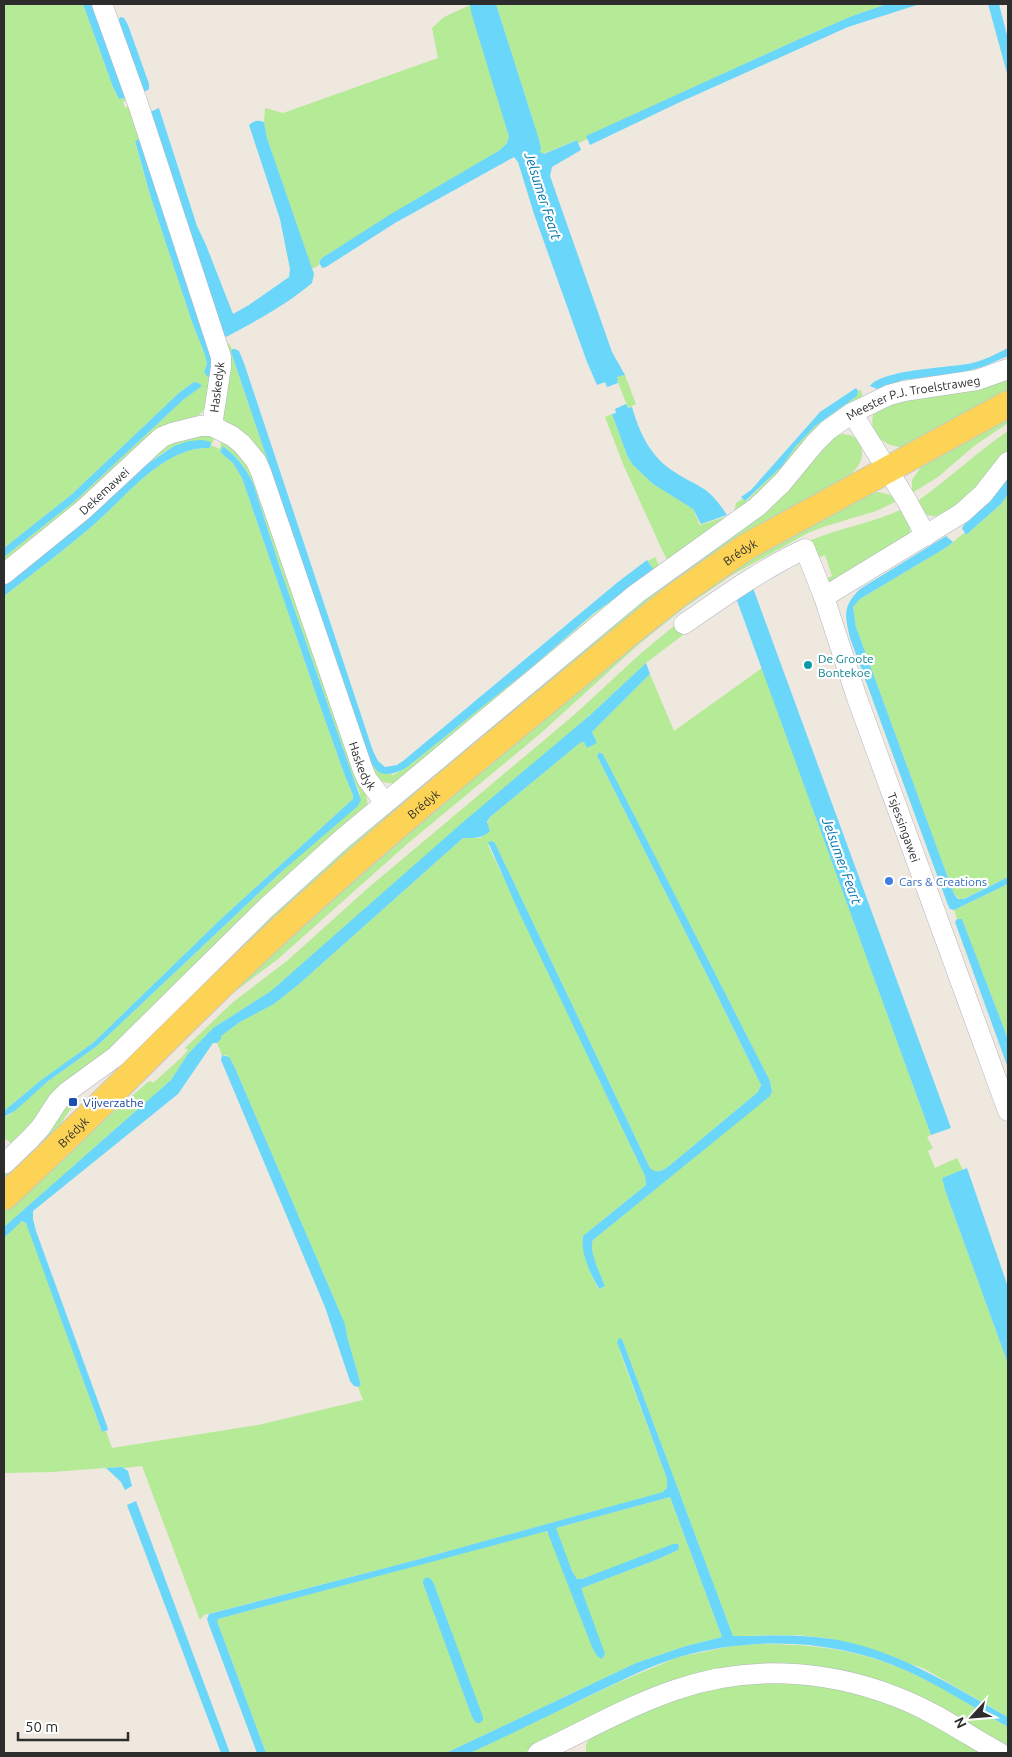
<svg xmlns="http://www.w3.org/2000/svg" width="1012" height="1757" font-family="Ubuntu,sans-serif">
  <style>
    .green { fill: #b5ea97; fill-rule: evenodd }
    .water { fill: #6ad6f9 }
    .lines { fill: none; stroke-linecap: round; stroke-linejoin: round }
    .minor-casing { stroke: #b2b5c1; stroke-width: 21 }
    .major-casing { stroke: #c8c8c8; stroke-width: 28 }
    .minor { stroke: #fff; stroke-width: 20 }
    .major { stroke: #fdd356; stroke-width: 26 }
    .culture-dot { fill: #0f9aa8; stroke: #fff; stroke-width: 2 }
    .shop-dot { fill: #3f7fe0; stroke: #fff; stroke-width: 2 }
    .transit-dot { fill: #1a4fb4; stroke: #fff; stroke-width: 2 }
    .labels { text-anchor: middle; dominant-baseline: central; stroke-width: 4.5; stroke-linejoin: round; paint-order: stroke }
    .street-label { font-size: 12px; fill: #2d2d2d; stroke: #fff }
    .culture-label { font-size: 12px; fill: #0d838f; stroke: #fff; text-anchor: start }
    .shop-label { font-size: 12px; fill: #366cbe; stroke: #fff; text-anchor: start }
    .transit-label { font-size: 12px; fill: #164399; stroke: #fff; text-anchor: start }
    .water-label { font-size: 14px; font-style: italic; fill: #0275ac; stroke: #fff }
  </style>
  <rect width="100%" height="100%" fill="#efe8df"/>
  <g class="green">
    <path d="M4 4H83L113 87 119 99 124 98 125 95 93 4H98L130 91V97L123 102 125 108 129 106 133 123 153 161 211 338C213 346 216 355 217 364 220 384 209 411 191 421 178 428 165 430 153 440 105 485 57 529 4 569V557L75 501 183 400 202 386 199 383 194 382 180 392 71 495 4 548ZM139 140 213 354 214 365 211 376 209 377 204 372 207 364 205 355 192 322 151 198 135 142Z"/>
    <polygon points="496,4 887,4 852,16 797,40 587,136 587,139 579,143 576,140 543,154 539,152 541,148 539,139"/>
    <polygon points="470,5 509,137 507,143 500,150 341,246 322,258 319,262 319,265 312,269 267,138 264,122 265,108 283,113 438,58 432,28 444,17"/>
    <path d="M229 343 232 349 231 352 370 761 393 775 406 768C466 720 526 672 585 622 608 602 631 587 651 565L648 561 655 557 659 566 398 783C388 784 380 782 372 776L261 462 225 421 222 414V346Z"/>
    <polygon points="625,375 636,404 628,408 616,377"/>
    <path d="M1008 375V394L903 447C882 448 863 426 877 408Z"/>
    <path d="M861 390 863 398 862 402C847 410 832 419 820 431 799 452 782 477 760 498L759 497 671 560 667 559 663 552 623 464 605 417 612 414 627 455 632 464 653 484 693 509 700 525 734 514 736 503 742 499 746 501 782 466 796 446 815 426 857 396 858 391Z"/>
    <polygon points="1008,415 1008,423 974,446 938,477 912,493 912,480 921,467"/>
    <path d="M1008 431V453L977 493 939 517 927 515 916 502 919 500C950 478 977 452 1008 431Z"/>
    <path d="M213 433 214 439 211 445 220 449 222 436 243 450 365 786 368 807 12 1144 4 1138V1117L8 1116 47 1082 97 1046 280 873 360 794 352 775 280 568 253 483C245 467 237 457 223 446L220 452 233 463 242 478 320 706 345 776 353 795V799L222 918 94 1042 40 1081 4 1111V596C33 573 63 551 91 527 123 500 164 445 210 448L211 445 174 446 166 451 140 469 72 532 4 584V579L162 443Z"/>
    <path d="M843 434C851 435 858 437 861 446 870 475 822 491 802 501L167 1028 160 1020 298 885 837 435Z"/>
    <polygon points="879,492 890,495 897,501 876,511 823,527 808,533 732,575 684,608 638,645 541,733 406,845 278,959 229,996 316,907 712,580 873,493"/>
    <polygon points="1008,494 1008,877 961,900 954,894 856,627 853,607 860,599 947,547 964,533 966,535 1001,504"/>
    <path d="M903 509 910 526V534L830 582 826 581 825 579 832 576 825 555 815 559 809 541C839 528 873 523 903 509Z"/>
    <polygon points="675,625 683,635 646,663 589,716 271,991 213,1028 188,1054 171,1080 4,1227 4,1207 89,1128 112,1113 148,1082 151,1081 153,1083 181,1058 188,1050 185,1048 232,1003 288,960 368,888 574,715 639,655"/>
    <path d="M762 668 931 1135 927 1137 933 1148 928 1151 935 1168 957 1158 963 1170 942 1178 945 1190 1008 1364V1717L923 1668 827 1638 797 1635 733 1636 622 1339 619 1338 620 1352 667 1479V1488L664 1492 416 1560 204 1615 200 1620 142 1466 125 1468 118 1467 53 1472 4 1473V1238L22 1221 26 1223 30 1232 101 1430 103 1432 106 1431 112 1448 258 1425 363 1400 358 1387 361 1385 347 1336 345 1324 235 1068 226 1055H222L217 1043 221 1039V1036L240 1022 274 1004 298 985 463 838H481L490 817 581 742H584L587 748 597 743 592 732 650 674 674 731ZM602 753 770 1081 772 1091 769 1096 593 1240C588 1250 601 1275 605 1286L598 1289C591 1274 580 1253 583 1236L646 1185 645 1176 488 845 495 843 650 1168C657 1174 662 1171 669 1166L758 1092 761 1085 719 999 597 756V754Z"/>
    <polygon points="1008,884 1008,1039 962,919 957,919 954,910"/>
    <polygon points="70,1097 75,1103 40,1153 4,1186 4,1171"/>
    <path d="M670 1497 722 1637 686 1646 636 1663 446 1753H266L217 1621 218 1619 545 1531 548 1533 582 1591V1588L656 1560 678 1550 581 1579H577L572 1571 555 1530 556 1528ZM431 1579 434 1584 483 1720 472 1717 424 1583 423 1580Z"/>
    <path d="M763 1644C813 1644 858 1650 905 1670 940 1685 974 1708 1008 1727V1749L839 1671 644 1695 523 1753H470L617 1683 678 1657 737 1645Z"/>
    <polygon points="763,1680 835,1686 914,1713 985,1753 586,1753 586,1744 592,1736 649,1709 702,1689"/>
  </g>
  <g class="water">
    <polygon points="83,4 93,4 125,95 124,98 119,99 113,87"/>
    <polygon points="472,4 496,4 539,139 541,148 540,152 544,154 577,140 581,150 552,167 550,176 612,352 625,375 617,377 618,383 607,387 605,382 597,385 587,362 534,214 518,162 514,157 395,223 326,267 322,268 319,262 322,258 391,214 500,150 507,143 509,137 471,12 470,5"/>
    <polygon points="887,4 920,4 848,27 678,103 590,145 586,136 797,40 852,16"/>
    <polygon points="988,4 999,4 1008,39 1008,77"/>
    <polygon points="120,17 124,18 128,25 149,84 149,89 146,91 144,91 118,22"/>
    <path d="M159 108 197 226 206 245 233 314 249 305 289 277 290 269 280 219 249 125C255 120 257 120 264 122L267 138 314 274 312 283C286 305 256 321 226 337L220 329 150 112Z"/>
    <polygon points="140,139 213,354 211,376 208,377 204,372 207,364 205,355 192,322 151,198 135,141"/>
    <path d="M1008 348V356L982 367 960 373 903 380 877 389 870 386C883 369 950 368 972 363 985 360 996 354 1008 348Z"/>
    <path d="M232 349H235L239 351 244 363 373 751 378 761 385 767 397 765 403 761 618 582 647 560 653 569 652 571 593 614 533 666 406 768C380 781 374 772 365 748L231 352Z"/>
    <polygon points="194,382 199,383 202,386 183,400 75,501 4,557 4,548 71,495 180,392"/>
    <polygon points="856,388 858,391 857,396 815,426 796,446 782,466 745,501 741,497 751,490 820,412"/>
    <path d="M626 404 628 408 632 407C639 431 649 454 670 469 681 477 693 482 704 489 713 495 721 506 727 515L701 524 693 509 653 484 632 464 627 455 612 414 616 413 615 409Z"/>
    <path d="M202 440 211 442 210 448C164 445 123 500 91 527 63 551 33 573 4 596V584L72 532 140 469 174 446 189 441Z"/>
    <path d="M223 446C237 457 245 467 253 483L280 568 361 800 358 806 280 873 97 1046 47 1082 16 1110 4 1117V1111L40 1081 94 1042 222 918 353 799V795L345 776 320 706 242 478 233 463 220 452Z"/>
    <path d="M1008 478V494L1001 504 966 535 962 528C966 521 973 517 979 511 990 502 1000 490 1008 478Z"/>
    <path d="M946 536 953 542 947 547 860 599 853 607 856 627 954 894 958 899H964L1008 877V884L954 910 950 909 948 905 850 638C845 615 842 607 860 589Z"/>
    <polygon points="753,588 951,1128 931,1135 735,595"/>
    <path d="M646 663 650 674 592 732 597 743 587 748 584 742H581L490 817 487 822 490 831C482 839 473 838 463 838L298 985 274 1004 240 1022 221 1036V1039L217 1043H213L178 1094 33 1211V1219L36 1231 107 1426 108 1430 102 1432 26 1223 22 1221 4 1238V1227L171 1080 188 1054 213 1028 271 991 462 823 589 716Z"/>
    <path d="M598 753H602L606 760 770 1081 772 1091 770 1096 593 1240C588 1250 601 1275 605 1286L599 1289C591 1275 580 1253 583 1236L646 1185 645 1176 517 908 488 842 492 841 495 843 650 1168C657 1174 662 1171 669 1166L758 1092 761 1085 719 999 597 756Z"/>
    <polygon points="957,919 962,919 1008,1039 1008,1068 955,922"/>
    <polygon points="222,1055 229,1057 235,1068 345,1324 347,1336 361,1385 358,1387 354,1386 350,1381 325,1307 221,1060"/>
    <polygon points="967,1168 1008,1287 1008,1364 945,1190 942,1178"/>
    <path d="M619 1338 622 1339 733 1636C764 1636 794 1634 824 1638 892 1646 950 1685 1008 1717V1727C974 1708 941 1686 905 1670 835 1639 753 1636 679 1657 649 1666 621 1681 593 1694 552 1714 511 1734 470 1753H446L636 1663 686 1646 722 1637 670 1497 556 1528 572 1571 577 1579H582L673 1544H678L679 1546 678 1550 656 1560 582 1588V1591L605 1654 602 1659 597 1656 592 1647 547 1531 218 1619 217 1621 266 1753H257L209 1625 207 1619 209 1614 416 1560 663 1492 667 1488V1479L617 1342Z"/>
    <polygon points="122,1467 128,1471 132,1486 125,1490 121,1482 106,1468"/>
    <polygon points="136,1501 230,1753 221,1753 127,1505"/>
    <polygon points="427,1577 431,1579 434,1584 483,1717 483,1720 480,1723 476,1723 472,1717 423,1583 423,1580"/>
  </g>
  <g class="lines">
    <defs>
      <g id="minor">
        <polyline points="102,4 138,104 221,357 221,367 212,426"/>
        <polyline points="852,413 907,501 926,536"/>
        <path id="s1" d="M4 574 83 510 153 445 162 437 172 433 200 426H212L232 436 242 444 256 461 261 472 363 770 367 779 385 803"/>
        <polyline points="824,597 962,513 983,494 1008,462"/>
        <path id="s2" d="M684 624C723 597 762 569 805 549L824 597 857 698 1008 1111"/>
        <path id="s3" d="M4 1164 30 1139 41 1127 58 1101 67 1092 115 1057 266 908 341 840 636 594 757 507 782 483 815 443 828 430 852 413 889 395 904 391 977 380 1008 369"/>
        <path d="M538 1753C583 1732 628 1706 675 1690 747 1665 824 1669 894 1696 932 1710 966 1734 1000 1753"/>
      </g>
      <g id="major">
        <path id="s4" d="M4 1197C99 1110 187 1015 282 928 397 822 519 724 639 625L677 595 746 547 1008 404"/>
      </g>
    </defs>
    <use href="#minor" class="minor-casing"/>
    <use href="#major" class="major-casing"/>
    <use href="#minor" class="minor"/>
    <use href="#major" class="major"/>
  </g>
  <circle class="culture-dot" cx="808" cy="665" r="5"/>
  <circle class="shop-dot" cx="889" cy="881" r="5"/>
  <rect class="transit-dot" x="68" y="1097" width="10" height="10" rx="2.5"/>
  <g class="labels">
    <g class="street-label">
      <text transform="translate(217 387) rotate(-83)">Haskedyk</text>
      <text stroke="none"><textPath href="#s3" startOffset="1200">Meester P.J. Troelstraweg</textPath></text>
      <text stroke="none"><textPath href="#s1" startOffset="130">Dekemawei</textPath></text>
      <text stroke="none"><textPath href="#s4" startOffset="980">Brédyk</textPath></text>
      <text stroke="none"><textPath href="#s1" startOffset="641">Haskedyk</textPath></text>
      <text stroke="none"><textPath href="#s4" startOffset="575">Brédyk</textPath></text>
      <text stroke="none"><textPath href="#s2" startOffset="438">Tsjessingawei</textPath></text>
      <text stroke="none"><textPath href="#s4" startOffset="95">Brédyk</textPath></text>
    </g>
    <g class="culture-label">
      <text x="818" y="658">De Groote<tspan x="818" dy="14">Bontekoe</tspan></text>
    </g>
    <g class="shop-label">
      <text x="899" y="881">Cars &amp; Creations</text>
    </g>
    <g class="transit-label">
      <text x="83" y="1102">Vijverzathe</text>
    </g>
    <g class="water-label">
      <text transform="translate(543 196) rotate(72)">Jelsumer Feart</text>
      <text transform="translate(842 861) rotate(70)">Jelsumer Feart</text>
    </g>
  </g>
  <rect width="1012" height="1757" fill="none" stroke="#2d2d2d" stroke-width="10"/>
  <g transform="translate(972 1717) rotate(244)" stroke="#ffffff" stroke-width="4" paint-order="stroke">
  <path d="M0-4L9 19L0 12L-9 19Z" fill="#2d2d2d"/>
  <text y="-8" font-size="14" font-weight="bold" text-anchor="middle" fill="#2d2d2d">N</text>
  </g>
  <path d="M18 1732v8h110v-8" fill="none" stroke="#2d2d2d" stroke-width="2.5"/>
  <text x="25" y="1732" font-size="15" fill="#2d2d2d" stroke="#ffffff" stroke-width="4" paint-order="stroke">50 m</text>
</svg>
